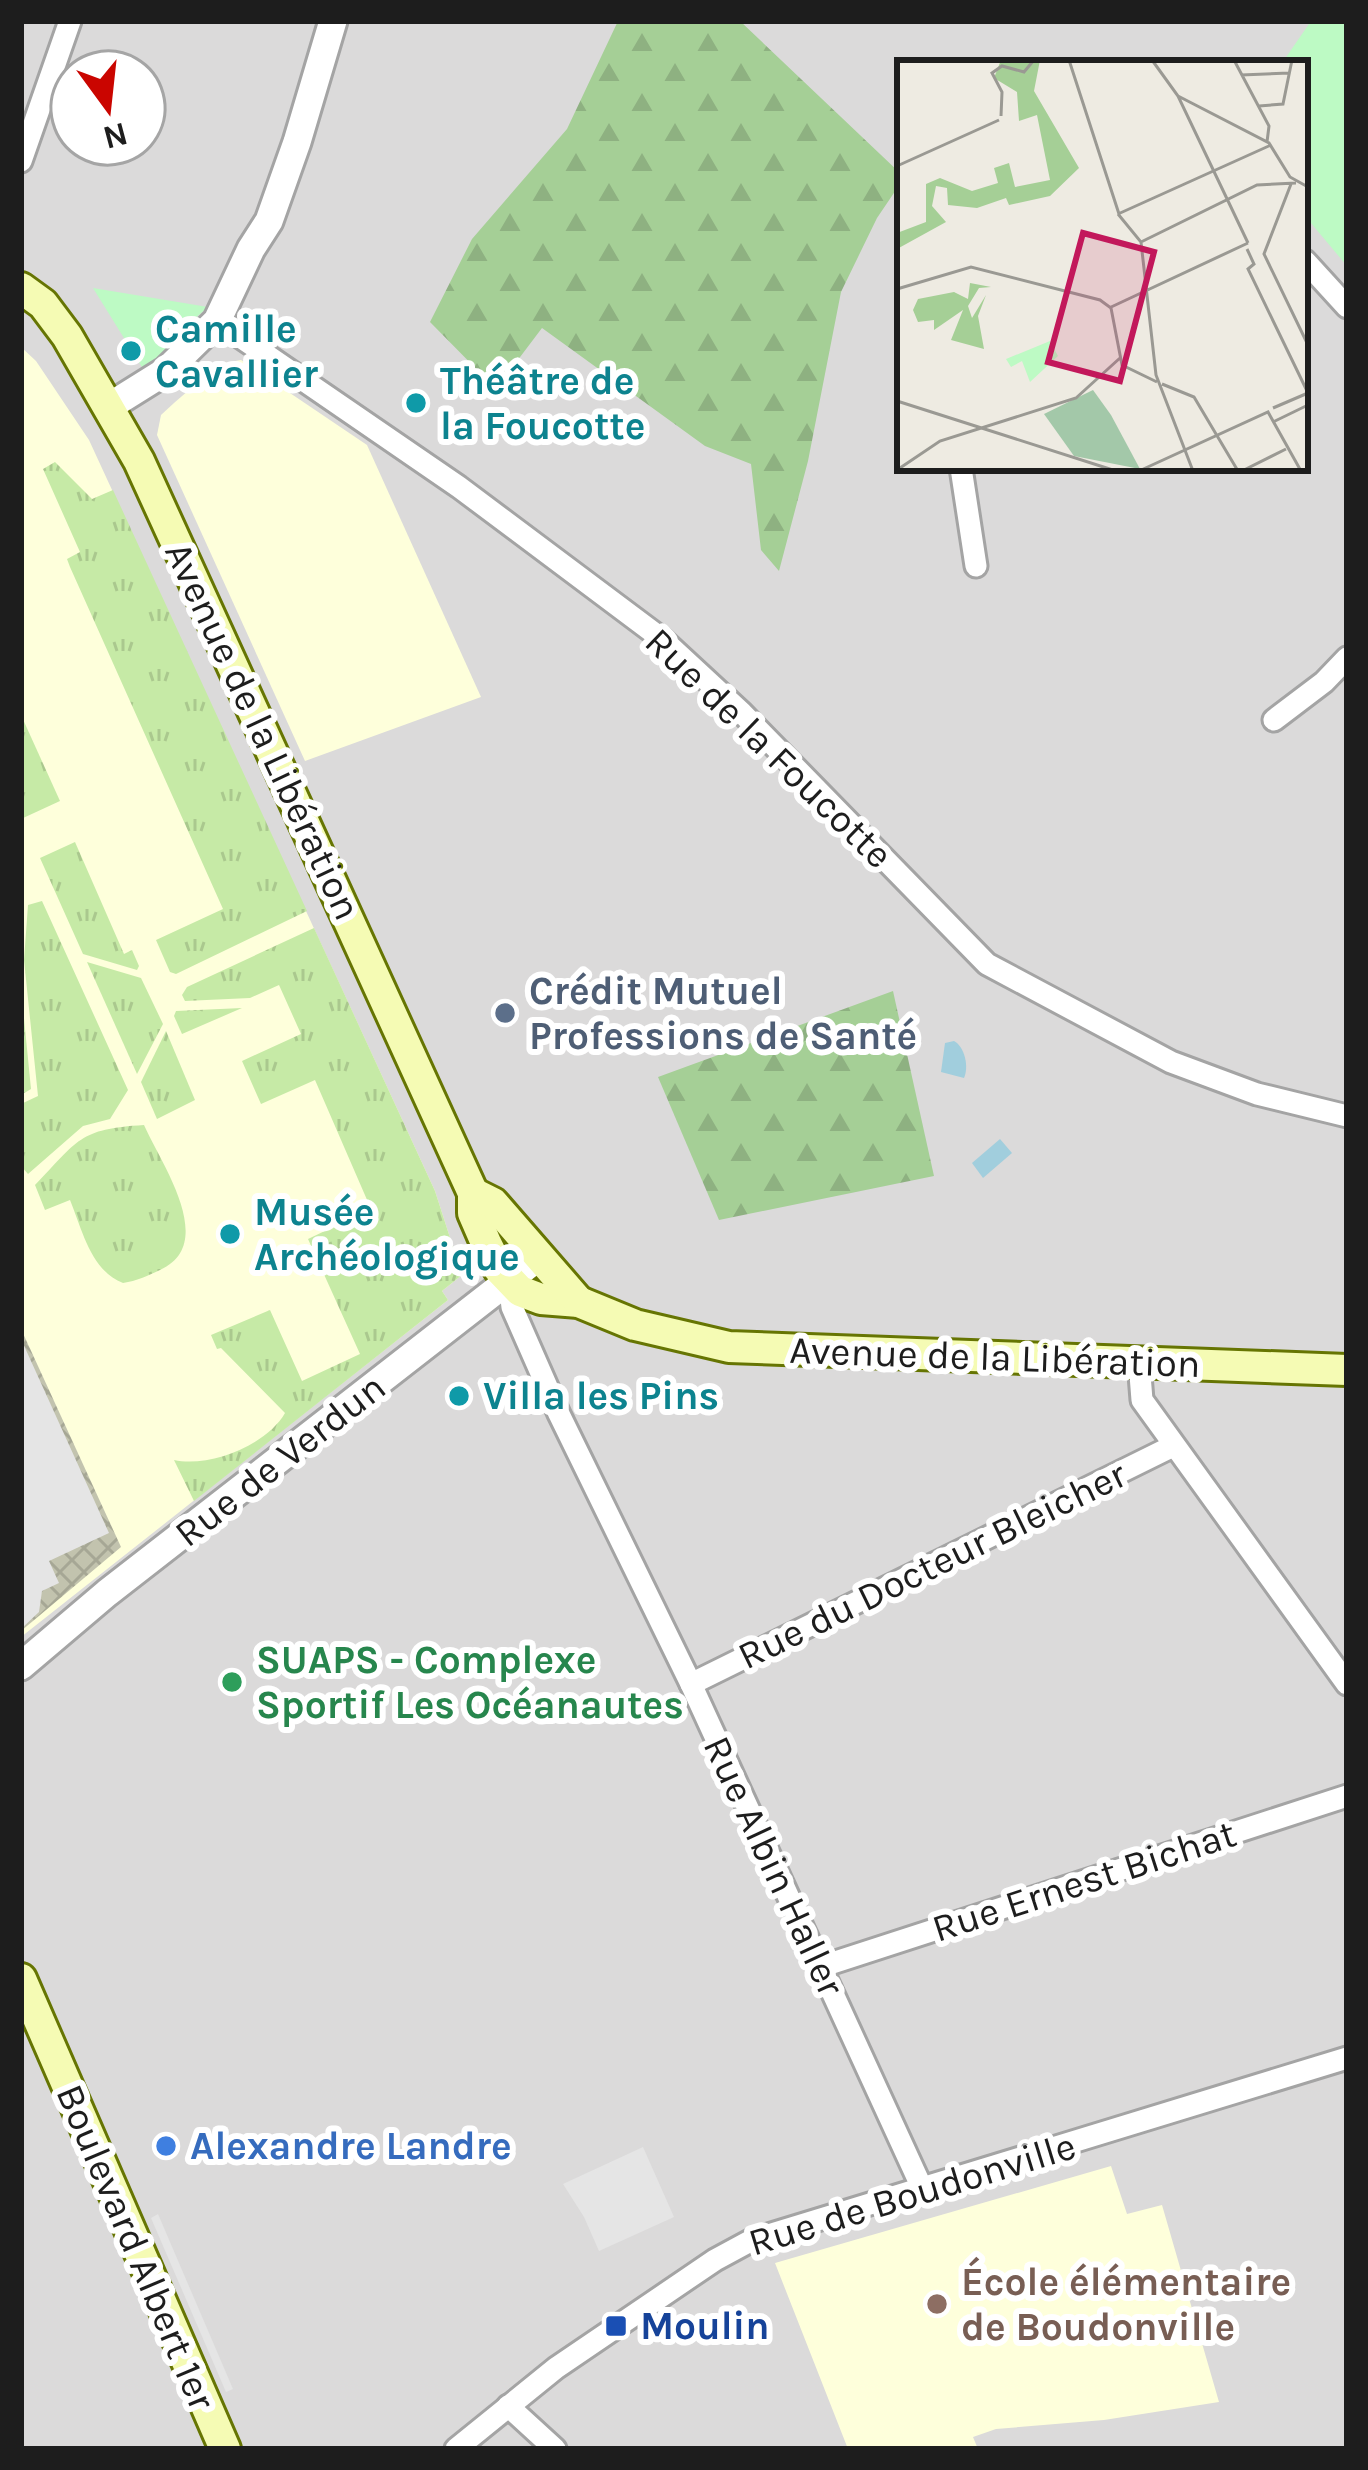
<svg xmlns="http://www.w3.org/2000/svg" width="1368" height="2470" font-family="Karla,sans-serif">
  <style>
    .residential { fill: #dbdada; fill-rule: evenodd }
    .education { fill: #feffdb }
    .construction { fill: url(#construction-cross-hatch) }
    .grass { fill: url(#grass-tufts) }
    .forest { fill: url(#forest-firs) }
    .park { fill: #bdfac4 }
    .parking { fill: #e5e5e5 }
    .water { fill: #a1cedd }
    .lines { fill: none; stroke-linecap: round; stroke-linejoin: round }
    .minor-casing { stroke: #a4a4a4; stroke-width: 27 }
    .tertiary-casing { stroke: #a4a4a4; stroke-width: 33 }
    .secondary-casing { stroke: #667502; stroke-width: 36 }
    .minor { stroke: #fff; stroke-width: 21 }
    .tertiary { stroke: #fff; stroke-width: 27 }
    .secondary { stroke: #f5fbb4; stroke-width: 30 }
    .culture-dot { fill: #0f9aa8; stroke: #fff; stroke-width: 4.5 }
    .service-dot { fill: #5c6f8a; stroke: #fff; stroke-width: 4.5 }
    .leisure-dot { fill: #2e9e5b; stroke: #fff; stroke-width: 4.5 }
    .shop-dot { fill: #3f7fe0; stroke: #fff; stroke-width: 4.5 }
    .education-dot { fill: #8d6e63; stroke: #fff; stroke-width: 4.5 }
    .transit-dot { fill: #1a4fb4; stroke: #fff; stroke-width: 4.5 }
    .labels { text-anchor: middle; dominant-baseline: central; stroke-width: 12; stroke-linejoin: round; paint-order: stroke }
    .culture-label { font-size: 39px; font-weight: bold; fill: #0d838f; stroke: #fff; text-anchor: start }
    .street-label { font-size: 39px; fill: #1d1d1d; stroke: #fff }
    .service-label { font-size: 39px; font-weight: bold; fill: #4e5e75; stroke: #fff; text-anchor: start }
    .leisure-label { font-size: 39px; font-weight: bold; fill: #27864d; stroke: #fff; text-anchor: start }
    .shop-label { font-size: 39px; font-weight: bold; fill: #366cbe; stroke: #fff; text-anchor: start }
    .education-label { font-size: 39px; font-weight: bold; fill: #785e54; stroke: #fff; text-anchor: start }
    .transit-label { font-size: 39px; font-weight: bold; fill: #164399; stroke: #fff; text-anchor: start }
    .inset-road { fill: none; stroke: #9a9993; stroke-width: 3 }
    .view { fill: #c2185b; fill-opacity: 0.15; stroke: #c2185b; stroke-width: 6 }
    .inset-edge { fill: none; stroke: #1d1d1d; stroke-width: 6 }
  </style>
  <defs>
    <pattern id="construction-cross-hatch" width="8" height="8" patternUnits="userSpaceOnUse" patternTransform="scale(3)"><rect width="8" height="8" fill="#c2c3ae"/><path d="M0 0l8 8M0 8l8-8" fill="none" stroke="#a6a795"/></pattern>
    <pattern id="grass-tufts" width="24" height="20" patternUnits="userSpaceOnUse" patternTransform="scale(3)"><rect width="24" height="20" fill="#c6eaa6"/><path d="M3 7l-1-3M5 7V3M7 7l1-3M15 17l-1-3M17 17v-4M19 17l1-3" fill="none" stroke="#aac88e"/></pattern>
    <pattern id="forest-firs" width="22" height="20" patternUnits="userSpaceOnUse" patternTransform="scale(3)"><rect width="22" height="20" fill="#a5cf96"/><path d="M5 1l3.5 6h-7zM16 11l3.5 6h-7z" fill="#8eb181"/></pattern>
  </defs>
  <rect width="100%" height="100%" fill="#eeebe2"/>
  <path class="residential" d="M21 21H1347V2449H21ZM900 63H1305V468H900ZM72 72H144V144H72Z"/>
  <g class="education">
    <polygon points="21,347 36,361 89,440 435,1191 462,1275 442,1291 448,1300 21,1637"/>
    <polygon points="241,360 367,445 481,697 305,761 157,435 161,415 174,403 219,364"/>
    <polygon points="1111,2166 1127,2214 1162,2205 1219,2402 1104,2420 996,2429 973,2437 978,2449 848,2449 775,2263"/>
  </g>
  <polygon class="construction" points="21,1329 121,1547 21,1631"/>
  <g class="grass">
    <polygon points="55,462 92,499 113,490 307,911 176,974 170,972 156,940 223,909 70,567 67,559 80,552 43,469"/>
    <polygon points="21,715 60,801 21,819"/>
    <polygon points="75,842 124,954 132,950 139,966 137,970 83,954 40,858"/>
    <polygon points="42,901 128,1090 110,1119 83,1126 28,1174 21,1166 21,1104 38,1096 24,960 28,905"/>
    <path d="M314 928 435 1191 462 1275 442 1291 448 1300 194 1501 174 1460C209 1468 267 1445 285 1413L221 1348 217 1349 211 1335 270 1310 302 1381 360 1354 308 1239 371 1209 315 1080 261 1104 242 1061 301 1034 279 985 250 998 185 1001 182 995 187 987Z"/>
    <polygon points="87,962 141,978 163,1024 137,1074"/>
    <polygon points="21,988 31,1089 21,1095"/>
    <polygon points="242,1008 182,1034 174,1016 176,1011"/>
    <polygon points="166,1031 195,1100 157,1119 141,1082"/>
    <path d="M144 1125C162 1165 218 1244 160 1270 147 1276 137 1281 123 1283 91 1271 82 1229 70 1200L45 1210 35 1185C79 1140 78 1129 144 1125Z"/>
  </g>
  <g class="forest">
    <polygon points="618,21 740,21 900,173 900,184 877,218 841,292 808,461 779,571 761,550 751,464 705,446 542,328 496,389 430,322 472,239 567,129"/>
    <polygon points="893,991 934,1176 719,1220 658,1077"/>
  </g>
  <g class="park">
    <polygon points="1311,21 1347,21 1347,266 1305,216 1305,63 1282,63"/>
    <polygon points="93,288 208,307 166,344 171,351 145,372"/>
  </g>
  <g class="parking">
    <polygon points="21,1339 109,1533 49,1561 59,1583 42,1591 39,1612 21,1629"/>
    <polygon points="643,2147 674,2217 599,2251 584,2217 563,2184"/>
    <polygon points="158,2214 233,2389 226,2392 151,2218"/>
  </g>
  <g class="water">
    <path d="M954 1041C965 1047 969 1067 964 1078L941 1072 945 1043Z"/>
    <polygon points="1000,1139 1012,1153 983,1178 972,1163"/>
  </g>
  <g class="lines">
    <defs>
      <g id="minor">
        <polyline points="21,161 70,21"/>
        <polyline points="1305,261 1347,307"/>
        <polyline points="217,321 459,487 662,639 742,713 987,964 1171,1062 1257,1094 1347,1116"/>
        <polyline points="961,468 976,566"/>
        <polyline points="1274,720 1324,682 1347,658"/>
        <polyline points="509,1283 512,1307 559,1414 691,1684 922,2188"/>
        <polyline points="1139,1362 1142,1400 1347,1684"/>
        <polyline points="691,1684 1173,1446"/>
        <polyline points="820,1967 1347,1796"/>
        <polyline points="508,2406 555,2449"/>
        <polyline points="456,2449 556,2368 715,2260 752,2240 1347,2058"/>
      </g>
      <g id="tertiary">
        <polyline points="110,406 166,371 217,321 251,249 269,221 297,142 333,21"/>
        <polyline points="21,1666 107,1593 540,1256"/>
      </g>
      <g id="secondary">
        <polyline points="21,288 43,304 67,336 139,461 473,1193 473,1213 486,1243 499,1269 520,1291 541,1299 579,1302 635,1325 729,1347 1347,1370"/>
        <polyline points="473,1193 493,1203 579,1302"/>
        <polyline points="21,1979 225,2449"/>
      </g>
    </defs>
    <use href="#minor" class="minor-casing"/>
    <use href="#tertiary" class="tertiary-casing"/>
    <use href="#secondary" class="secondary-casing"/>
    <use href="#minor" class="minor"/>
    <use href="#tertiary" class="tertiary"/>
    <use href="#secondary" class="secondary"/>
  </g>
  <g class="culture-dot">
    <circle cx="131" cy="351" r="12"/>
    <circle cx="416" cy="403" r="12"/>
    <circle cx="230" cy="1234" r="12"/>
    <circle cx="459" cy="1396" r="12"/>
  </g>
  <circle class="service-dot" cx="505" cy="1013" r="12"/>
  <circle class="leisure-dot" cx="232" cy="1682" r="12"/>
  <circle class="shop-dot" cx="166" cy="2146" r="12"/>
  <circle class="education-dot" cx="937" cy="2304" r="12"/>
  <rect class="transit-dot" x="604" y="2314" width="24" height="24" rx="6"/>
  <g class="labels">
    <g class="culture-label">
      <text x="155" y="329">Camille<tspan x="155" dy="45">Cavallier</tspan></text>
      <text x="440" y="381">Théâtre de<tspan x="440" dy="45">la Foucotte</tspan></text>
      <text x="254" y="1212">Musée<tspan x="254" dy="45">Archéologique</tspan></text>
      <text x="483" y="1396">Villa les Pins</text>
    </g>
    <g class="street-label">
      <text transform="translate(263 731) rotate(65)">Avenue de la Libération</text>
      <text transform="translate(769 748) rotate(44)">Rue de la Foucotte</text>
      <text transform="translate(995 1357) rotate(2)">Avenue de la Libération</text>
      <text transform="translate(280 1460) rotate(-38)">Rue de Verdun</text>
      <text transform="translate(932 1565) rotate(-26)">Rue du Docteur Bleicher</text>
      <text transform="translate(774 1866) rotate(65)">Rue Albin Haller</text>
      <text transform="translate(1084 1881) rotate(-18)">Rue Ernest Bichat</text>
      <text transform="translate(912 2194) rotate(-17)">Rue de Boudonville</text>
      <text transform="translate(136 2247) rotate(67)">Boulevard Albert 1er</text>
    </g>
    <g class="service-label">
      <text x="529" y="991">Crédit Mutuel<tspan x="529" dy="45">Professions de Santé</tspan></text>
    </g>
    <g class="leisure-label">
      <text x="256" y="1660">SUAPS - Complexe<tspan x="256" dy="45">Sportif Les Océanautes</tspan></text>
    </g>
    <g class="shop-label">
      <text x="190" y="2146">Alexandre Landre</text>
    </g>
    <g class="education-label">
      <text x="961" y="2282">École élémentaire<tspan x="961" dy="45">de Boudonville</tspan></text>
    </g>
    <g class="transit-label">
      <text x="640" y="2326">Moulin</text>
    </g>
  </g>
  <g transform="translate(897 60)">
    <rect width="411" height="411" fill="#eeebe2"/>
    <path d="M104 0H143L137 31 182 108 153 136 112 145 109 138 80 148 51 145 50 128 39 126 35 146 49 162 0 189V173L29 162V124L43 118 75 131 101 123 97 108 112 103 118 127 153 120 140 55 122 61 120 32 97 18ZM73 223 94 227 82 228 71 246 75 258 89 235 81 256 87 289 54 280 66 250 37 270V260L21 262 16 250 21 239 57 232 71 239Z" fill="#a5cf96"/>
    <path d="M196 330 214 355 243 409 177 396 147 354Z" fill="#a3c8a9"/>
    <path d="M153 281 161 296 133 322 125 301 114 307 109 299Z" fill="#bdfac4"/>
    <path class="inset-road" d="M172 0 222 154M255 0 281 36 332 143M337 0 372 66 370 82M344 15 392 13M281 36 372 83 393 117 411 127M362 46 386 44 395 0M104 56 105 32 95 13 105 6 127 12 137 0M0 106 102 60M394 124 367 194 411 285M332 143 351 183M221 154 244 182 259 315 296 411M221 154 374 85M244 182 360 125 399 123M350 189 357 204 351 209 411 333M0 229 74 207 203 240 214 248 225 305 260 322M212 248 351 183M265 324 297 337 341 411M0 341 219 411M376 348 411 333M376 362 411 345M0 410 43 381 179 338 223 298M242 411 371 352 404 411M345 411 389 389"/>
    <path class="view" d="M186 173 257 192 223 321 151 302Z"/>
    <rect width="411" height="411" class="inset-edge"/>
  </g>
  <rect width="1368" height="2470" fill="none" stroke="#1d1d1d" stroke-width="48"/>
  <g transform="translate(108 108) rotate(165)"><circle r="57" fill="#ffffff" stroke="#a5a5a5" stroke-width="3"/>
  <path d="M0-9L21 45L0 30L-21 45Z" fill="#ca0500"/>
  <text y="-18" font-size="33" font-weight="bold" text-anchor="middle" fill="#1d1d1d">N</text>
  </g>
</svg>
